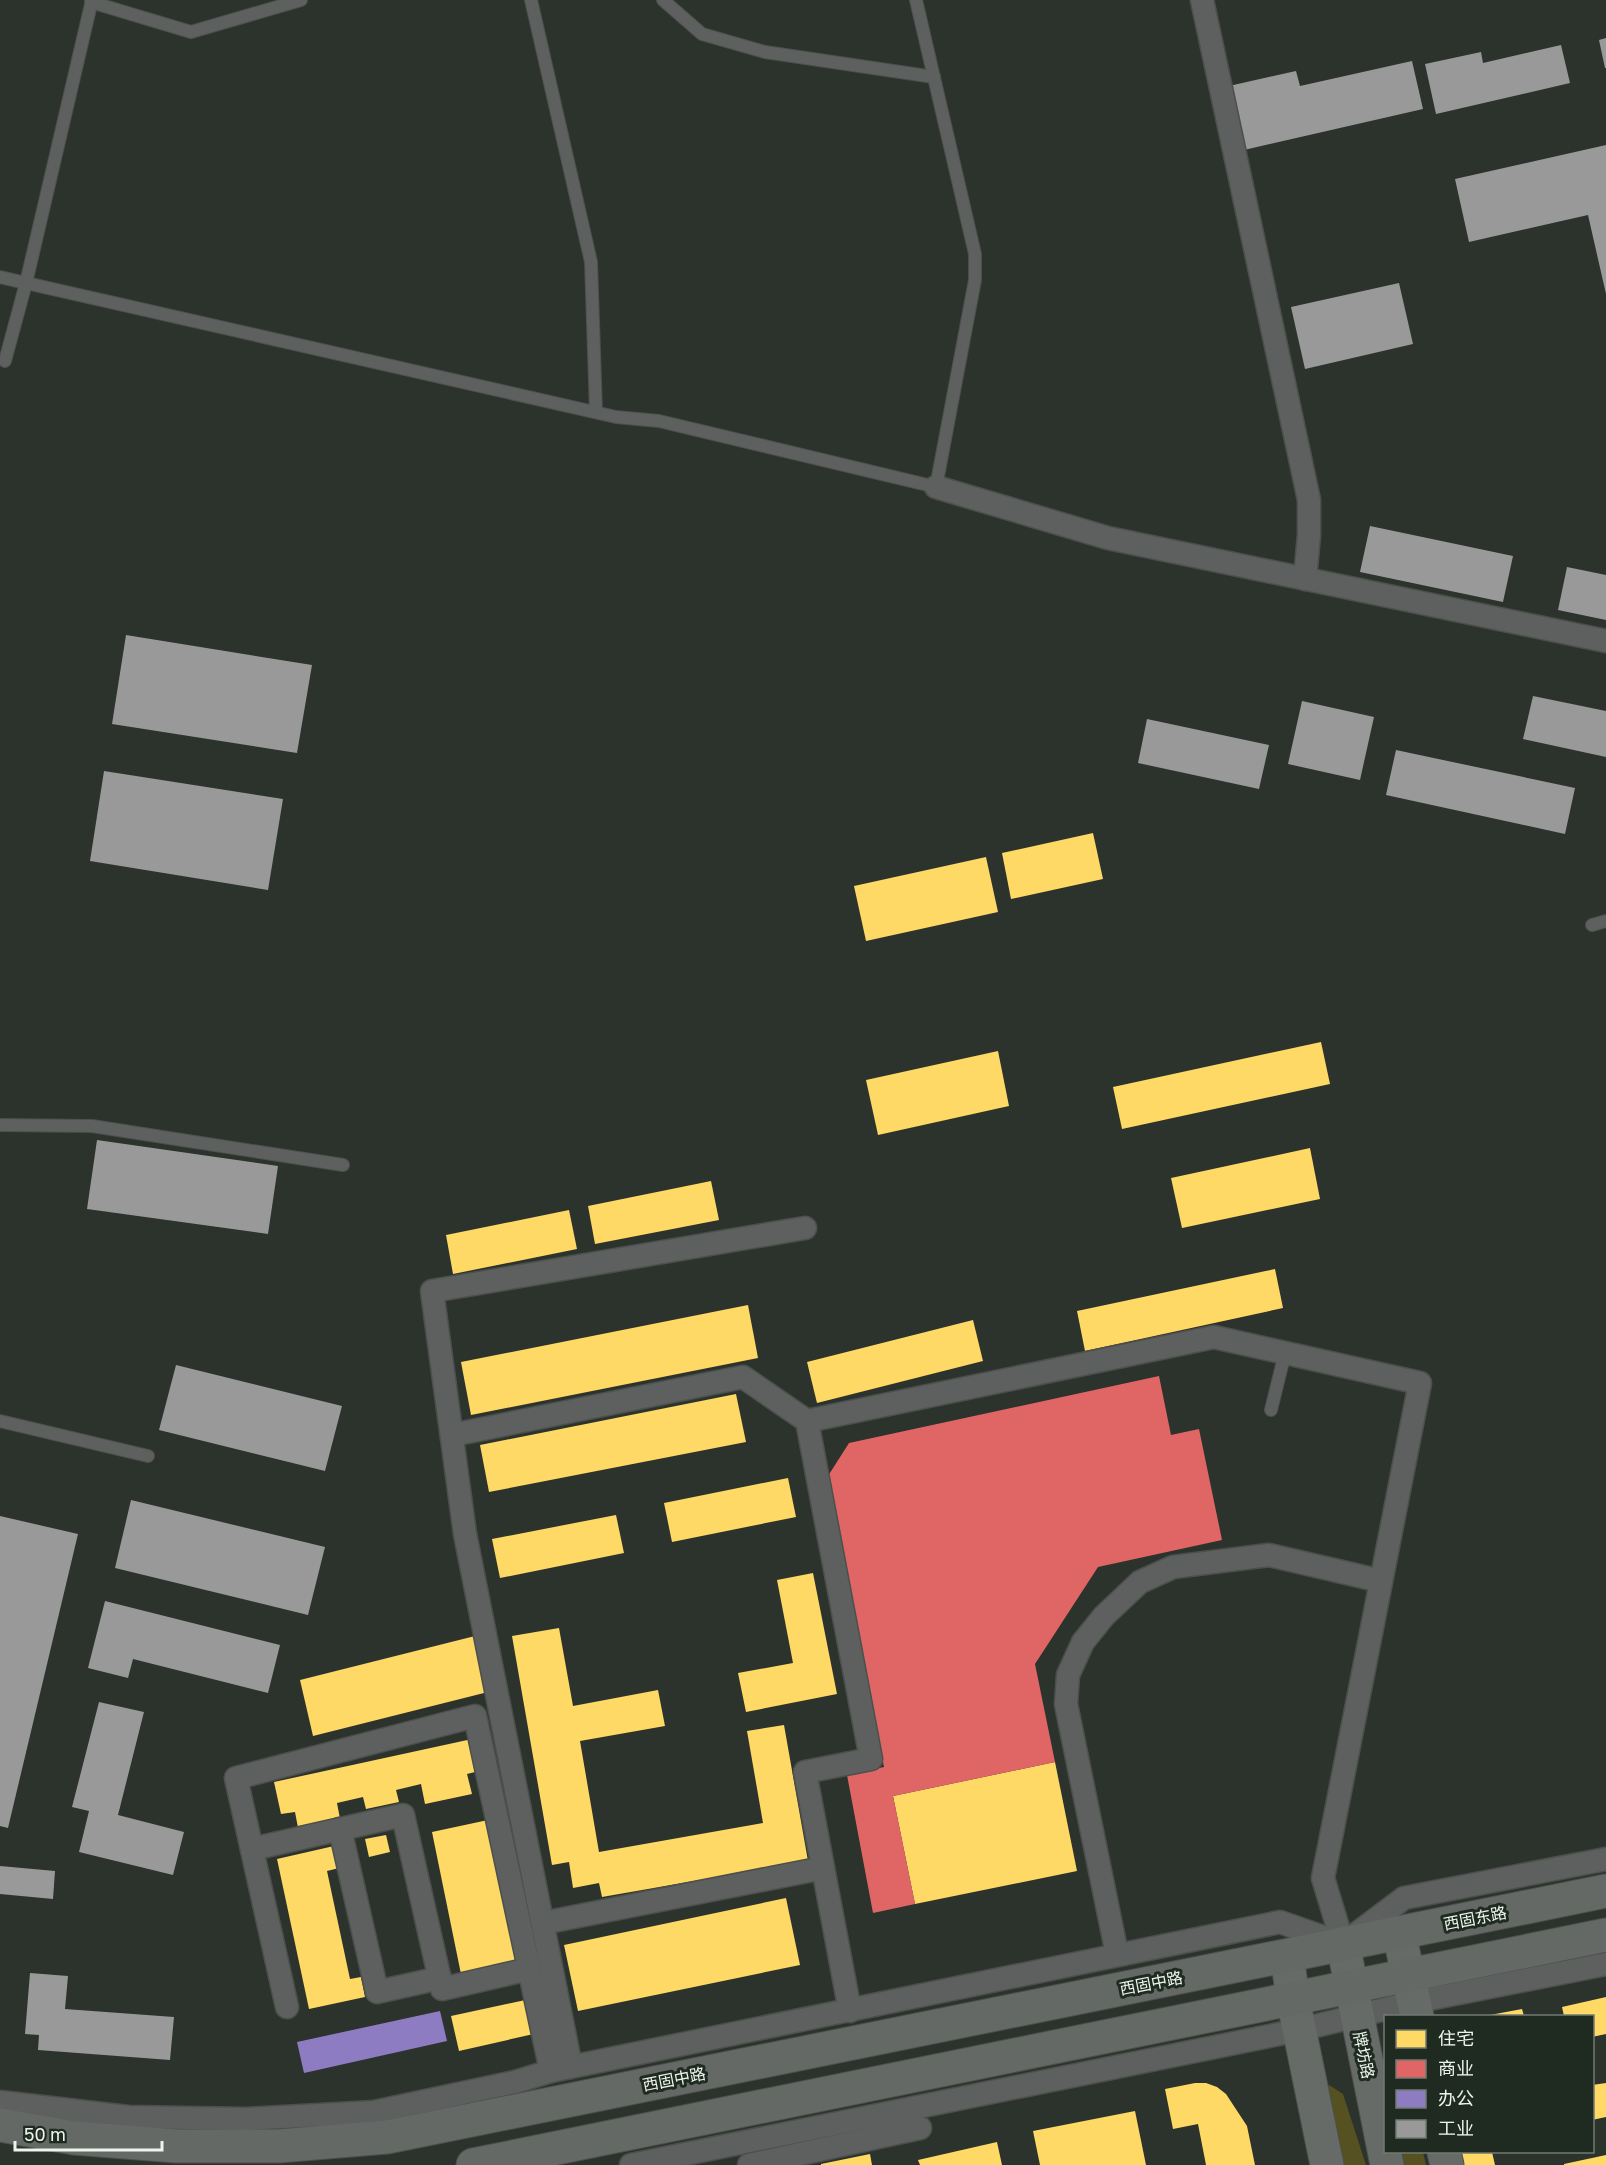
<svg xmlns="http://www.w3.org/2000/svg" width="1606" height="2165" font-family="'Golos Text','Noto Sans SC',sans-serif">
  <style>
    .green { fill: #565121 }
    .homes { fill: #ffd966 }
    .shops { fill: #e06666 }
    .offices { fill: #8e7cc3 }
    .industry { fill: #999 }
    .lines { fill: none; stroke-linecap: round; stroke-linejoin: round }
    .lane-casing { stroke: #4c504c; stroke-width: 14 }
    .street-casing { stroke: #4c504c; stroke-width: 25 }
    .secondary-casing { stroke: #4c504c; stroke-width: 35 }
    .primary-casing { stroke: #4c504c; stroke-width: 35 }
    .lane { stroke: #5d605e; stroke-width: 12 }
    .street { stroke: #5d605e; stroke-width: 22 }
    .secondary { stroke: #676b68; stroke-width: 33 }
    .primary { stroke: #646966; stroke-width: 33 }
    .labels { text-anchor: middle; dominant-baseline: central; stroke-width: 6; stroke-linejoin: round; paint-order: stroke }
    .street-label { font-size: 16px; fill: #edf4ed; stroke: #1f2b20 }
  </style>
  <rect width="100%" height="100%" fill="#2c322c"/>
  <g class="green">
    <polygon points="1329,2085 1343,2094 1366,2165 1341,2165 1326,2089"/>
    <polygon points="1398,2152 1423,2152 1426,2165 1401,2165"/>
  </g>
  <g class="homes">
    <polygon points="1093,833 1103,879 1011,899 1002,853"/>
    <polygon points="986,857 998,912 866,941 854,886"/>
    <polygon points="1321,1042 1330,1084 1122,1129 1113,1087"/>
    <polygon points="998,1051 1009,1106 878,1135 866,1080"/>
    <polygon points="1310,1148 1320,1199 1182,1228 1171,1178"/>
    <polygon points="711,1181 719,1220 595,1244 588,1206"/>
    <polygon points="569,1210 577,1249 453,1274 446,1235"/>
    <polygon points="1275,1269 1283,1308 1085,1351 1077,1311"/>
    <polygon points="748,1305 758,1358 471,1415 461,1362"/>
    <polygon points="973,1320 983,1361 817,1403 807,1362"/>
    <polygon points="736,1394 746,1442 489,1492 480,1445"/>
    <polygon points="788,1478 796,1517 672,1542 664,1503"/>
    <polygon points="616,1515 624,1553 500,1578 492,1539"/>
    <polygon points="813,1573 837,1694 746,1712 738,1673 793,1663 777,1580"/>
    <polygon points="559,1628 573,1706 658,1690 665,1726 580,1741 599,1852 763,1823 747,1731 784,1725 808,1861 602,1897 599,1883 573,1888 569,1862 552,1865 512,1636"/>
    <polygon points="479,1635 492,1691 313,1736 300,1680"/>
    <polygon points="472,1739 479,1771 467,1774 472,1794 425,1804 421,1784 396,1790 399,1802 366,1809 363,1797 337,1803 341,1824 299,1833 295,1812 281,1814 274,1782"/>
    <polygon points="1055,1762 1077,1871 915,1904 893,1796"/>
    <polygon points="488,1820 518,1968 462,1979 432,1832"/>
    <polygon points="386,1835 390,1852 369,1857 365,1839"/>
    <polygon points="334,1846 339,1868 327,1871 350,1979 361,1977 365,1997 309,2009 277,1859"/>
    <polygon points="786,1898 800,1965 578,2011 564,1945"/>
    <polygon points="1606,1997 1606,2034 1592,2037 1592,2016 1564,2016 1562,2007"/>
    <polygon points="530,1999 538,2033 459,2051 451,2016"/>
    <polygon points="1522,2009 1524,2016 1490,2016 1490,2015"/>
    <polygon points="1195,2083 1206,2083 1217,2087 1226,2094 1247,2126 1255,2165 1206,2165 1198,2124 1173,2129 1165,2089"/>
    <polygon points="1606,2083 1606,2117 1592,2120 1592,2085"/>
    <polygon points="1135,2111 1146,2165 1040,2165 1033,2131"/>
    <polygon points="997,2142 1002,2165 920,2165 918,2160"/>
    <polygon points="1455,2152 1492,2152 1495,2165 1458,2165"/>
    <polygon points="870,2154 872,2165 821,2165 821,2164"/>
    <polygon points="1606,2155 1606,2165 1564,2165 1564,2164"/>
  </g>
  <polygon class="shops" points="1159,1376 1171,1435 1199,1429 1222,1540 1098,1567 1035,1664 1055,1762 893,1796 915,1904 873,1913 847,1775 884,1767 828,1476 849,1443"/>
  <polygon class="offices" points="440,2011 447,2041 304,2073 297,2042"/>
  <g class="industry">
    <polygon points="1606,38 1606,68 1605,68 1599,40"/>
    <polygon points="1561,45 1570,83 1436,114 1425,64 1481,52 1483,63"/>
    <polygon points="1412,61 1423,109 1244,150 1229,86 1296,71 1300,86"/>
    <polygon points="1606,145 1606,294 1588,215 1469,242 1455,179"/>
    <polygon points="1399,283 1413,344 1305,369 1291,307"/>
    <polygon points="1370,526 1513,556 1503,602 1360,572"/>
    <polygon points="1567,567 1606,575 1606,620 1558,610"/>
    <polygon points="126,635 312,665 297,753 112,724"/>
    <polygon points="1533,696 1606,711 1606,757 1523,739"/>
    <polygon points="1302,701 1374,717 1360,780 1288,764"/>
    <polygon points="1147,719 1269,745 1259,789 1138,763"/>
    <polygon points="1396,750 1575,788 1565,834 1386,795"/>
    <polygon points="104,771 283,799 268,890 90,861"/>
    <polygon points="97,1140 278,1166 268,1234 87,1209"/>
    <polygon points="176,1365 342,1406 325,1471 159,1430"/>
    <polygon points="131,1500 325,1547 308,1615 115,1568"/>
    <polygon points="0,1516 78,1534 8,1828 0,1826"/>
    <polygon points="105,1601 280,1645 268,1693 133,1659 128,1678 88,1668"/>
    <polygon points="99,1702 144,1712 118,1815 184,1832 173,1875 79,1852 89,1811 72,1807"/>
    <polygon points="0,1866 55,1871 53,1899 0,1894"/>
    <polygon points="30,1973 68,1976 65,2009 174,2017 170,2060 38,2050 39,2035 25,2034"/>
  </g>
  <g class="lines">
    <defs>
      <g id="lane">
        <polyline points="531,0 591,262 596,412"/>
        <polyline points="663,0 702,34 765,52 934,77"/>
        <polyline points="91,2 191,32 301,0"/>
        <polyline points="0,277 616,417 659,421 936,487 975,280 975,254 916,0"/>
        <polyline points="5,361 26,283 92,0"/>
        <polyline points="1592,925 1606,921"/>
        <polyline points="0,1125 92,1126 343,1165"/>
        <polyline points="1271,1410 1285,1353"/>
        <polyline points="0,1421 148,1456"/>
      </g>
      <g id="street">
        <polyline points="1202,0 1309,500 1309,535 1305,579"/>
        <polyline points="936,487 1108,538 1606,641"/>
        <polyline points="807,1421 1214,1337 1420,1383 1323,1878 1343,1944"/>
        <polyline points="452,1435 743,1377 807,1421 871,1759 805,1772 850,2011"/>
        <polyline points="340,1829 377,1992 440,1978"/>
        <polyline points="252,1849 403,1815 442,1989 529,1969"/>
        <polyline points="543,1923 823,1868"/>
        <polyline points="1117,1954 1066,1704 1068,1675 1083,1642 1104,1616 1140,1582 1173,1567 1269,1555 1381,1581"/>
        <polyline points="287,2007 236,1778 475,1716 551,2071"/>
        <polyline points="571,2067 465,1534 432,1291 805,1228"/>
        <polyline points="0,2102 128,2117 246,2119 320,2115 374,2112 515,2082 551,2071 1280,1922 1343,1944 1404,1898 1606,1859"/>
        <polyline points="631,2165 1299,2030 1414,2002 1606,1964"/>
        <polyline points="749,2165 920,2128"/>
      </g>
      <g id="secondary">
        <polyline points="1399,1933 1417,2016"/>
        <polyline points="1343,1944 1387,2165"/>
        <polyline points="1287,1956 1293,1999 1327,2165"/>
        <polyline points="1444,2152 1447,2165"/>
      </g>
      <g id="primary">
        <polyline points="0,2125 74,2138 176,2146 279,2146 387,2137 1606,1891"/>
        <polyline points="473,2165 1606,1935"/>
      </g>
    </defs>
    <use href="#lane" class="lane-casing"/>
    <use href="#street" class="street-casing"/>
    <use href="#secondary" class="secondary-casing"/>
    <use href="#primary" class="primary-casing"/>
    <use href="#lane" class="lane"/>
    <use href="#street" class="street"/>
    <use href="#secondary" class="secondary"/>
    <use href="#primary" class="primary"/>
  </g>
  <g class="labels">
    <g class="street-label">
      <text transform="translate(1475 1918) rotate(-11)">西固东路</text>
      <text transform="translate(1151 1983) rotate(-11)">西固中路</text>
      <text transform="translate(1364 2055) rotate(78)">牌坊路</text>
      <text transform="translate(674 2079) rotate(-11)">西固中路</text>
    </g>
  </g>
  <rect x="1384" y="2015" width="210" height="138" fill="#1f2b20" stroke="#717b72" stroke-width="1.5"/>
  <rect x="1396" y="2030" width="30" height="18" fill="#ffd966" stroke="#717b72" stroke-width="1.5"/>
  <text x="1438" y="2045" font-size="18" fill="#edf4ed">住宅</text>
  <rect x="1396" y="2060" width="30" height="18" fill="#e06666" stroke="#717b72" stroke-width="1.5"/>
  <text x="1438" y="2075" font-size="18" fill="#edf4ed">商业</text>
  <rect x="1396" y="2090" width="30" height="18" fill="#8e7cc3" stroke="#717b72" stroke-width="1.5"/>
  <text x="1438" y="2105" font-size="18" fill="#edf4ed">办公</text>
  <rect x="1396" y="2120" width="30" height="18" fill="#999999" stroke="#717b72" stroke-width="1.5"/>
  <text x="1438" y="2135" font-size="18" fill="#edf4ed">工业</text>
  <path d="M15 2141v9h147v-9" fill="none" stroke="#edf4ed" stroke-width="3"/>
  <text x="24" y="2141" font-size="18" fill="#edf4ed" stroke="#1f2b20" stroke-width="4.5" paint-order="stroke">50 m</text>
</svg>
